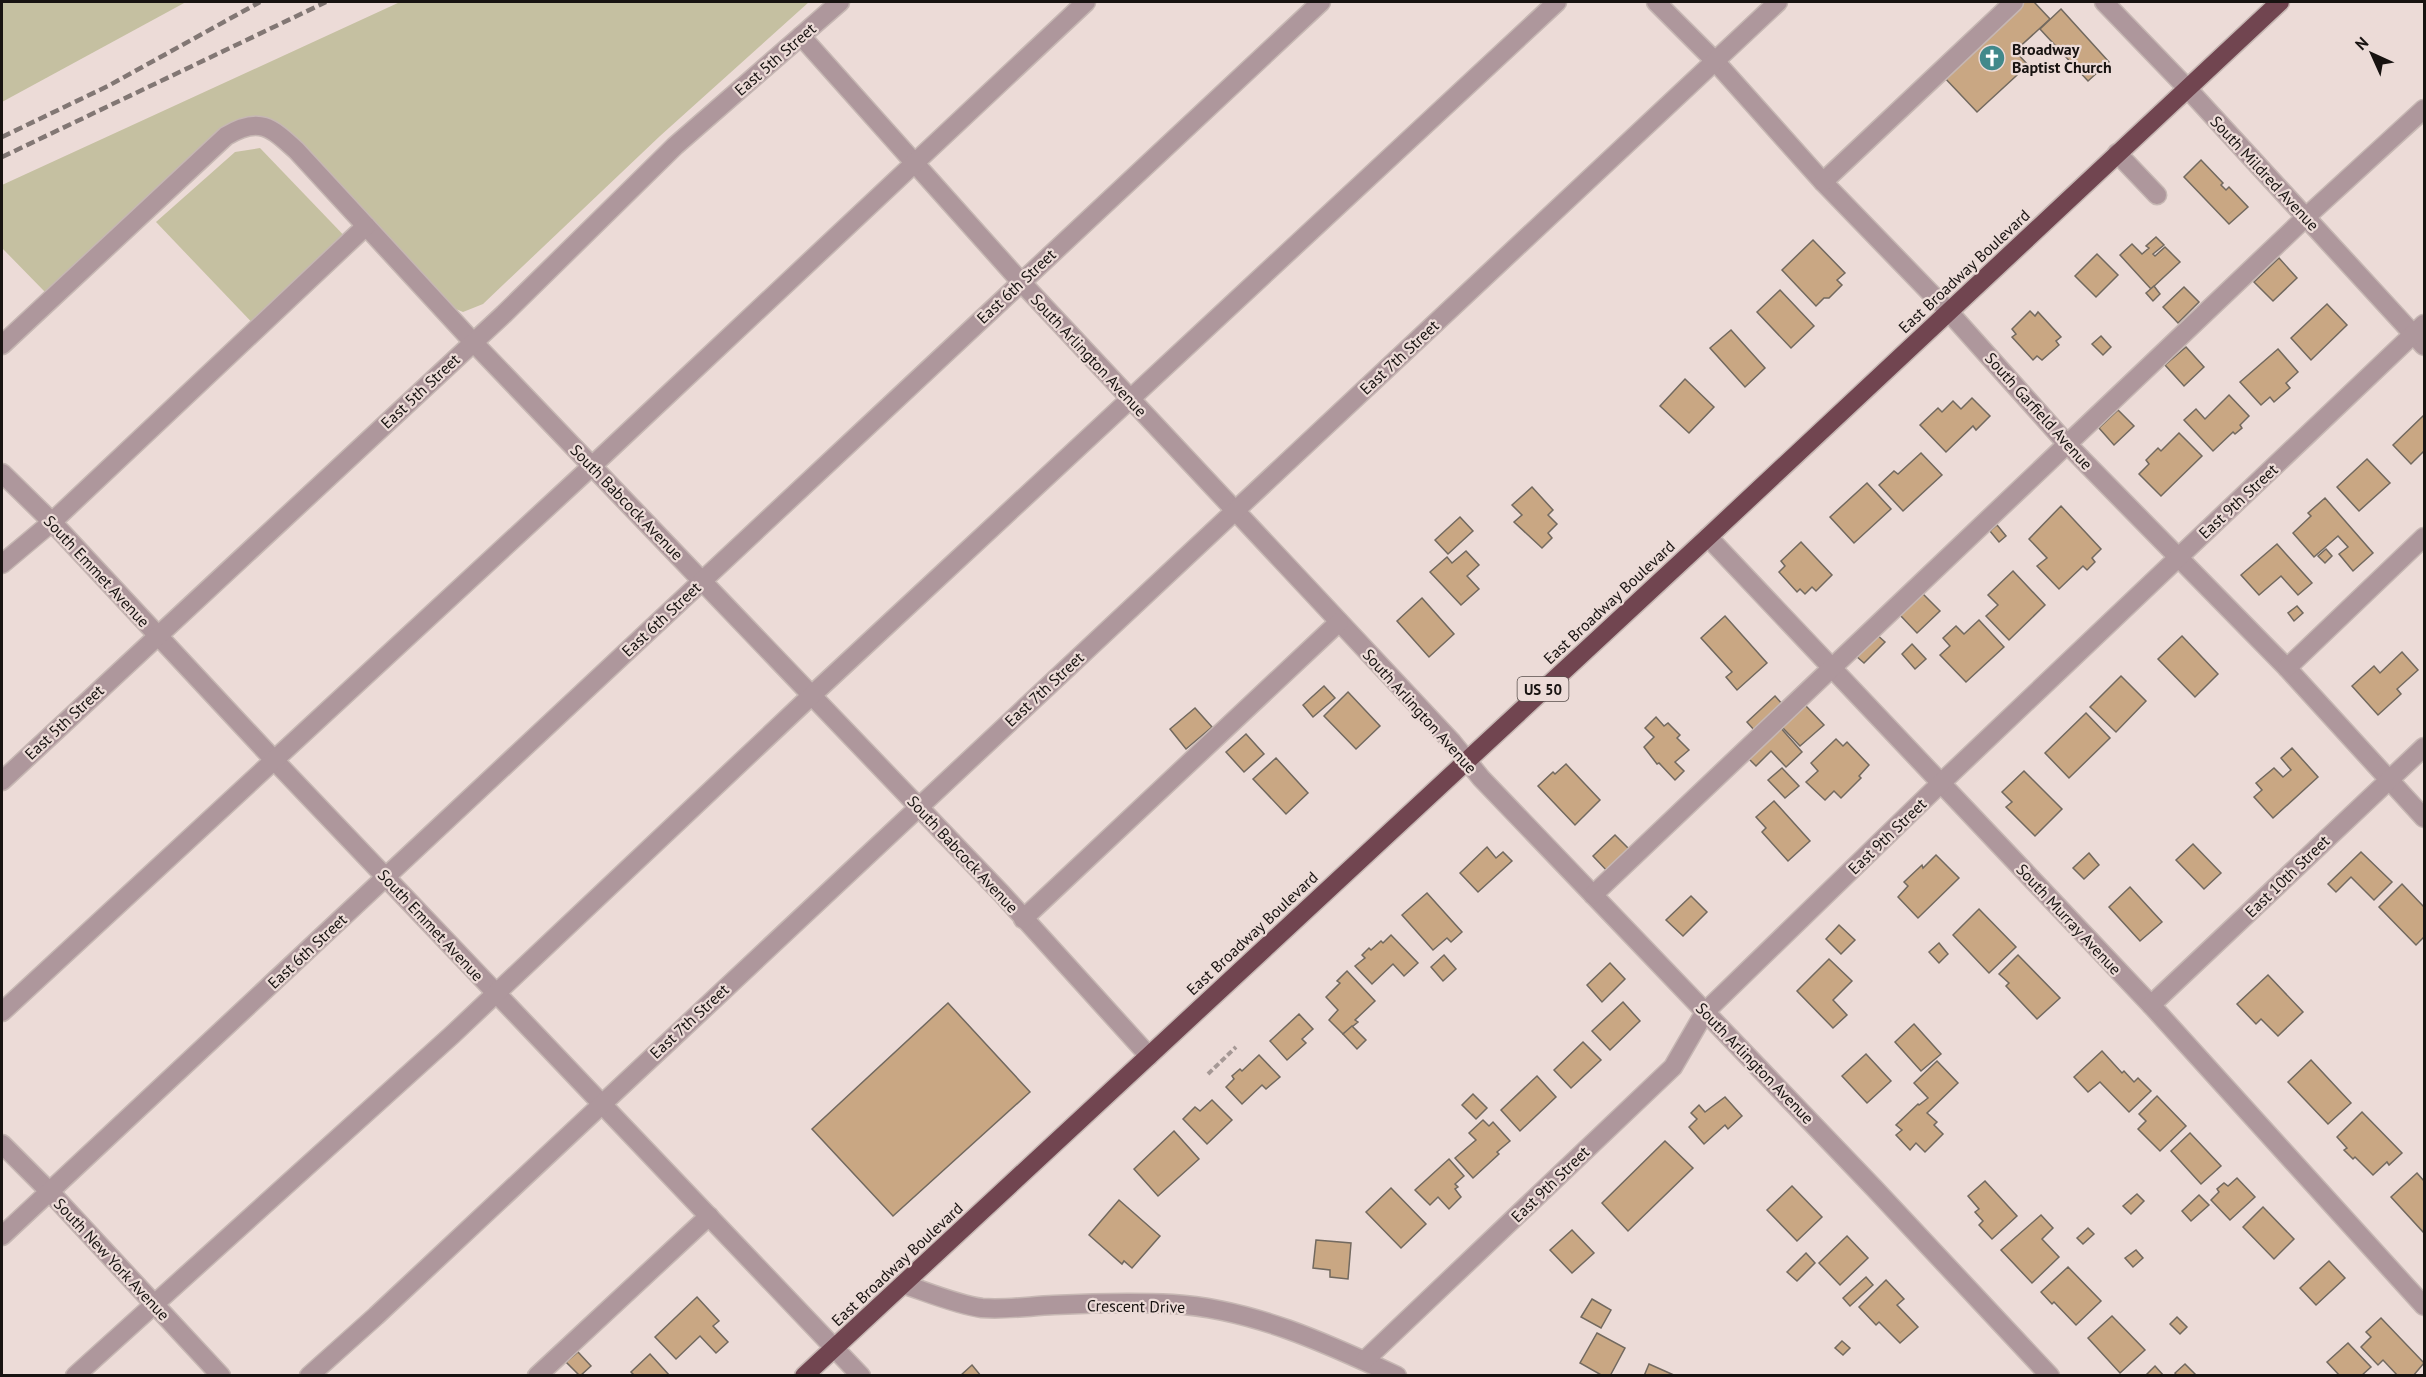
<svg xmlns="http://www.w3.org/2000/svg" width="2426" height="1377" font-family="'PT Sans',sans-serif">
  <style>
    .green { fill: #c5c0a1 }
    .building { fill: #c9a783; stroke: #72695f; stroke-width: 1.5 }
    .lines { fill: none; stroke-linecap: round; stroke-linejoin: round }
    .minor-casing { stroke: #c6b7b3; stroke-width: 21 }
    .highway-casing { stroke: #c6b7b3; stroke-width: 21 }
    .path { stroke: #a59895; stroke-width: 4; stroke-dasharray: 6 3; stroke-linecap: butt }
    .minor { stroke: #ae979c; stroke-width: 18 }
    .highway { stroke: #714550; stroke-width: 18 }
    .rail { stroke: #827774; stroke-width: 4.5; stroke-dasharray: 9 4.5; stroke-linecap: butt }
    .labels { text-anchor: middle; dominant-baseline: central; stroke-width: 4.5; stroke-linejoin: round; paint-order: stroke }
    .shield { fill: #ecdbd7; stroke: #584f4c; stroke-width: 1.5 }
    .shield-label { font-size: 15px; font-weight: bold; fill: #181311 }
    .poi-label { font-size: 16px; font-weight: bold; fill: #181311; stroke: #ecdbd7; text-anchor: start }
    .street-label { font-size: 16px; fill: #181311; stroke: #ecdbd7 }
  </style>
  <rect width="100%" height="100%" fill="#ecdbd7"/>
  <g class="green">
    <polygon points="2,2 186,2 2,102"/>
    <polygon points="400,2 809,2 660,136 483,304 463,312 446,305 283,132 255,117 236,121 45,292 2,248 2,185"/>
    <polygon points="260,148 354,246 259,330 156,222 235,152"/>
  </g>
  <g class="building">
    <polygon points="2023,2 2034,2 2050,19 2015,51 2028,65 1977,112 1943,76"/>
    <polygon points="2061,9 2109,62 2088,81 2040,29"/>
    <polygon points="2201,160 2223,183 2221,185 2226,190 2229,187 2248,207 2229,224 2184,177"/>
    <polygon points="2156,237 2164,245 2153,254 2155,256 2165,247 2180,262 2151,289 2120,255 2132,244 2142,254 2149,248 2146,246"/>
    <polygon points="1813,240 1845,273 1837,280 1842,285 1829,298 1824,298 1816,306 1782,270"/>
    <polygon points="2097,254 2118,275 2096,297 2075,276"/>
    <polygon points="2279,258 2297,278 2273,301 2254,282"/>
    <polygon points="2154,286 2160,294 2153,301 2146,293"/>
    <polygon points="2184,287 2199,302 2178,323 2163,307"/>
    <polygon points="1780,290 1814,326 1791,348 1757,312"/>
    <polygon points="2327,304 2347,325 2311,360 2291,338"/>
    <polygon points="2030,311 2035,316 2038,312 2061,337 2056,341 2059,345 2042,360 2037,356 2033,360 2012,337 2016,334 2012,329"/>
    <polygon points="1731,330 1765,368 1745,387 1710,348"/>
    <polygon points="2101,336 2111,347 2103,355 2092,344"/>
    <polygon points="2186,347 2204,367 2184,386 2165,365"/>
    <polygon points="2278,349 2298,372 2286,383 2290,388 2274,402 2270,397 2261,405 2240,382"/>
    <polygon points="1685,379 1714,407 1689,433 1660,406"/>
    <polygon points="2229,395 2249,416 2240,425 2242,428 2235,434 2233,432 2213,451 2184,420 2196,409 2205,419"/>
    <polygon points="1972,398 1990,416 1976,430 1973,426 1946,452 1920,425 1938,408 1942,412 1953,401 1961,409"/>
    <polygon points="2118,410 2134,426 2114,445 2099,428"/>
    <polygon points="2424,415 2424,454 2423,452 2411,464 2393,445"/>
    <polygon points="2179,433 2202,456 2161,496 2139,474 2149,464 2146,460 2158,448 2161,451"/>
    <polygon points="1921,453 1942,475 1903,511 1879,485 1894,471 1898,474"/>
    <polygon points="2367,459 2390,483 2359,511 2337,487"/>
    <polygon points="1867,483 1891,509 1854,543 1830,517"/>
    <polygon points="1532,487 1553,510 1548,515 1557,524 1548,533 1552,538 1542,548 1514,522 1522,515 1512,505"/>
    <polygon points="2325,498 2373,553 2353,571 2339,554 2348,547 2338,536 2314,557 2293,533 2311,516 2308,513"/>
    <polygon points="2061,506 2101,549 2092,558 2095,562 2087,570 2083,566 2059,589 2037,566 2047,558 2029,539"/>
    <polygon points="1460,517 1473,531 1448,554 1435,540"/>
    <polygon points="1997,525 2006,536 1999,542 1990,531"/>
    <polygon points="1801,542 1832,575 1816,591 1812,587 1805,594 1800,589 1797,592 1779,572 1785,566 1781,561"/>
    <polygon points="2277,544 2312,583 2298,595 2281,576 2259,595 2241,575"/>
    <polygon points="2326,549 2332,556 2325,563 2318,556"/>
    <polygon points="1466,551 1479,565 1467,576 1479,589 1461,605 1430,572 1447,557 1452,563"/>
    <polygon points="2013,571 2045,605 2009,640 1986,616 1998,605 1988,595"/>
    <polygon points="1922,593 1940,611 1917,633 1900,615"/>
    <polygon points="1422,598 1454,634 1429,657 1397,621"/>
    <polygon points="2297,606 2303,613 2294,621 2288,613"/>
    <polygon points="1725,616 1767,663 1737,690 1726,677 1732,672 1701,638"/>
    <polygon points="1979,620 2004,647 1966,682 1940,655 1950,646 1943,638 1956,626 1964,634"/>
    <polygon points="1876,634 1885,642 1864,663 1855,655"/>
    <polygon points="2182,636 2218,674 2195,697 2158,659"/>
    <polygon points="1912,644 1926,659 1915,669 1902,654"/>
    <polygon points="2402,652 2418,670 2397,689 2401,694 2378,715 2352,686 2374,666 2380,673"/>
    <polygon points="2121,676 2146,701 2116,732 2090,707"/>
    <polygon points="1324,686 1335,698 1313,717 1303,705"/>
    <polygon points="1348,692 1380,726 1356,749 1324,716"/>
    <polygon points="1775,696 1783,705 1755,731 1747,722"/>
    <polygon points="1805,705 1824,725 1800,746 1782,727"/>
    <polygon points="1195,708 1212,727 1186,749 1170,729"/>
    <polygon points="2086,713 2110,738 2069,778 2045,753"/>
    <polygon points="1656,717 1664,726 1668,723 1680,735 1677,738 1689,750 1675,762 1684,771 1675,780 1659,763 1657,764 1644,747 1654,737 1645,728"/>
    <polygon points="1779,726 1802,752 1786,767 1771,751 1756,766 1747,757"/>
    <polygon points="1246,734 1264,754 1244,772 1226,752"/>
    <polygon points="1836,739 1843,746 1847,742 1869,765 1859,776 1861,778 1841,798 1834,791 1825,800 1806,782 1818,771 1811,763"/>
    <polygon points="2292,748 2318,777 2273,818 2254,797 2262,790 2256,783 2274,768 2283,777 2291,770 2281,758"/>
    <polygon points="1276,758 1308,793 1286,814 1253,779"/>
    <polygon points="1566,764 1600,800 1575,825 1538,786 1553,772 1555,774"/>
    <polygon points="1782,768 1799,786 1785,798 1768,780"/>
    <polygon points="2024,771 2062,809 2035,836 2006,807 2012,802 2002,792"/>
    <polygon points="1774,801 1810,841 1788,861 1762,832 1766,828 1756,817"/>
    <polygon points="1615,835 1631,851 1609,873 1593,856"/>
    <polygon points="2193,844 2221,873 2204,889 2176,860"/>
    <polygon points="1487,847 1496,858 1503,852 1512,861 1478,892 1460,873"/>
    <polygon points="2361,852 2392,882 2374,900 2351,877 2336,892 2328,884"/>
    <polygon points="2089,853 2099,865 2084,879 2073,868"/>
    <polygon points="1936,855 1959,878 1918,918 1898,897 1908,886 1904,882 1922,865 1923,868"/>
    <polygon points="2402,884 2424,907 2424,937 2416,945 2379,907"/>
    <polygon points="2130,887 2162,922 2140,941 2109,907"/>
    <polygon points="1427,893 1462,932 1451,942 1447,938 1433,950 1402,915"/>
    <polygon points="1691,896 1707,912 1683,936 1666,920"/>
    <polygon points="1979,909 2016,947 1989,973 1953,935"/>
    <polygon points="1839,925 1855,940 1841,954 1826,939"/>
    <polygon points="1391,935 1418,963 1404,976 1393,964 1372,984 1355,966 1365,958 1362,955 1369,948 1371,950 1381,941 1383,943"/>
    <polygon points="1939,943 1948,954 1939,963 1929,952"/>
    <polygon points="1444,955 1456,969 1443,981 1431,967"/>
    <polygon points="2018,955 2060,998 2037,1019 2006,986 2009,983 1999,974"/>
    <polygon points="1829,959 1852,981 1833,1000 1847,1015 1833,1028 1797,991"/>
    <polygon points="1610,963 1625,979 1602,1002 1587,985"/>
    <polygon points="1347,971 1375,1001 1355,1020 1358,1022 1343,1034 1329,1020 1338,1010 1326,997 1340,983 1337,981"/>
    <polygon points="2268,975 2303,1012 2278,1036 2261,1019 2256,1024 2237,1004"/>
    <polygon points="1623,1002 1640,1021 1610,1050 1592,1031"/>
    <polygon points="948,1003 1030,1092 893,1216 812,1129"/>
    <polygon points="1299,1014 1313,1029 1302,1039 1306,1043 1287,1060 1270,1041"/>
    <polygon points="1914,1024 1941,1054 1921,1071 1895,1042"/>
    <polygon points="1352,1026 1366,1040 1357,1049 1343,1034"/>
    <polygon points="1583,1042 1601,1060 1571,1088 1554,1070"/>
    <polygon points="2102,1051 2122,1073 2124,1071 2134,1082 2138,1078 2151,1091 2129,1112 2100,1082 2088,1092 2074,1077"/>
    <polygon points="1866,1054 1891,1081 1867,1103 1842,1076"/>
    <polygon points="1259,1055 1280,1077 1266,1089 1262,1085 1242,1104 1226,1087 1234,1079 1232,1076 1240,1069 1242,1071"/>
    <polygon points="2311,1060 2351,1103 2328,1124 2288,1082"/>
    <polygon points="1937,1061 1958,1083 1927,1113 1937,1122 1934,1125 1943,1134 1925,1152 1916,1143 1910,1150 1896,1135 1902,1130 1896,1125 1918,1104 1919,1105 1928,1098 1914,1083"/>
    <polygon points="1537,1076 1556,1097 1520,1131 1501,1110"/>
    <polygon points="1473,1094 1487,1108 1476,1119 1462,1105"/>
    <polygon points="2157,1096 2186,1126 2160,1151 2138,1129 2146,1121 2139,1114"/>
    <polygon points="1725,1097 1742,1116 1728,1129 1725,1125 1704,1144 1689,1127 1697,1119 1691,1113 1699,1105 1705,1112"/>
    <polygon points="1212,1100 1232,1120 1207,1144 1183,1119 1195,1107 1200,1111"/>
    <polygon points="2362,1112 2402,1153 2389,1165 2387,1162 2373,1175 2355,1157 2353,1159 2344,1150 2347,1148 2337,1137"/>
    <polygon points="1483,1120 1489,1126 1493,1122 1510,1141 1497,1152 1499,1154 1473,1178 1455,1158 1476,1140 1469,1133"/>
    <polygon points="1174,1131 1199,1159 1158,1196 1134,1169"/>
    <polygon points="2190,1133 2221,1166 2201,1184 2171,1151"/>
    <polygon points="1665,1141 1693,1168 1628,1231 1602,1203"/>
    <polygon points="1449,1159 1464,1176 1455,1184 1458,1187 1455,1189 1461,1197 1449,1209 1438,1197 1430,1205 1415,1190"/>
    <polygon points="2417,1173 2424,1181 2424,1233 2391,1197"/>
    <polygon points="2237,1178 2255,1197 2230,1220 2211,1200 2219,1192 2217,1189 2224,1183 2228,1186"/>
    <polygon points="1985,1181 2017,1216 1992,1239 1979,1225 1983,1221 1975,1212 1979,1209 1968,1196"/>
    <polygon points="1792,1186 1822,1217 1797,1241 1767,1210"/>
    <polygon points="1391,1188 1426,1224 1401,1248 1366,1212"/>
    <polygon points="2137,1194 2144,1201 2131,1214 2123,1206"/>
    <polygon points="2199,1195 2209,1205 2191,1221 2182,1211"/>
    <polygon points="1119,1200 1160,1236 1132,1268 1124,1261 1122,1264 1089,1235"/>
    <polygon points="2263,1207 2294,1239 2274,1259 2243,1227"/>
    <polygon points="2041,1215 2053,1228 2042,1239 2059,1257 2032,1283 2001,1250"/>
    <polygon points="2088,1228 2094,1234 2083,1244 2077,1238"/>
    <polygon points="1572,1230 1594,1253 1572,1273 1550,1250"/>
    <polygon points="1847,1236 1868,1258 1840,1285 1819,1263"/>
    <polygon points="1316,1240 1351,1243 1348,1279 1330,1277 1330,1270 1313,1268"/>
    <polygon points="2136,1250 2143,1258 2133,1267 2125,1258"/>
    <polygon points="1806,1253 1815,1263 1797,1281 1787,1272"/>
    <polygon points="2329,1261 2345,1278 2316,1305 2300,1288"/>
    <polygon points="2068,1267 2101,1301 2076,1325 2054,1302 2052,1304 2041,1292"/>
    <polygon points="1866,1277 1873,1285 1850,1306 1843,1298"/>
    <polygon points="1886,1280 1904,1299 1897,1305 1918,1327 1900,1343 1879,1322 1876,1325 1859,1307"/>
    <polygon points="697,1297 719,1321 713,1326 728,1342 716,1353 700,1336 676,1359 655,1337"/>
    <polygon points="1592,1299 1611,1310 1601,1328 1581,1317"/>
    <polygon points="2112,1316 2145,1350 2120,1373 2088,1338"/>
    <polygon points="2177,1317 2187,1327 2180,1334 2170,1324"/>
    <polygon points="2381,1318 2424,1363 2413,1376 2398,1376 2383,1360 2378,1365 2361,1347 2371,1337 2366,1332"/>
    <polygon points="1597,1333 1625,1348 1610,1376 1603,1376 1580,1363"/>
    <polygon points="1842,1341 1850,1348 1843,1355 1835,1348"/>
    <polygon points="2348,1343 2371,1367 2361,1376 2340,1376 2327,1362"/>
    <polygon points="578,1352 591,1366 580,1376 566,1362"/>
    <polygon points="650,1354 670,1376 635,1376 631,1372"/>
    <polygon points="1649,1364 1676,1376 1644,1376"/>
    <polygon points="2185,1364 2197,1376 2177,1376 2175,1373"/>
    <polygon points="972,1365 981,1376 960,1376"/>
    <polygon points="2155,1366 2164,1376 2145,1376"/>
  </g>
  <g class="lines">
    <defs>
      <g id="minor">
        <polyline points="1656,2 1714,60 1823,182 1949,312 2068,445 2287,668 2424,818"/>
        <polyline points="2104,2 2187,88 2424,346"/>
        <polyline points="801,36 1021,282 1452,742 1481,778 1874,1188 2050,1376"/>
        <polyline points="2117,153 2157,195"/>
        <polyline points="1823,182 2014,2"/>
        <path d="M2 345 226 136C259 116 271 127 296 150L473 342 1002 894 1149 1056"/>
        <polyline points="2,473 52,522 275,761 861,1376"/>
        <polyline points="1708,537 2151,1005 2424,1306"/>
        <polyline points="2,564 52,522 366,226"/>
        <polyline points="2287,668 2424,537"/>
        <polyline points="2,781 504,314 675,146 840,2"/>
        <polyline points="1593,895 2306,217 2424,109"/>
        <polyline points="1023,919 1339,622"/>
        <polyline points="2151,1005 2424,747"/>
        <polyline points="2,1012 592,466 1086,2"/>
        <polyline points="2,1144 50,1192 221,1376"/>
        <polyline points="2,1236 1321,2"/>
        <path d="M903 1284C927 1292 958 1305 982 1308 1007 1310 1030 1306 1054 1305 1093 1303 1134 1302 1173 1304 1252 1309 1326 1343 1397 1376"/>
        <polyline points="1365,1360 1673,1067 1705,1012 1941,783 2424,324"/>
        <polyline points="75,1376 452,1035 812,695 1557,2"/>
        <polyline points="309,1376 376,1316 1778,2"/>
        <polyline points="537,1376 709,1216"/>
      </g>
      <polyline id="highway" points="804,1376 1708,537 2280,2"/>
    </defs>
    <use href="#minor" class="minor-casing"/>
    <use href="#highway" class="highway-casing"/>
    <polyline class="path" points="1208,1074 1236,1047"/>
    <use href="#minor" class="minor"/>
    <use href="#highway" class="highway"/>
    <g class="rail">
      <polyline points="2,137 108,86 260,2"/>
      <polyline points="2,157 326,2"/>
    </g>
  </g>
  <defs>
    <symbol id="church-disc" viewBox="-11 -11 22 22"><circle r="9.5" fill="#41898b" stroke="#ecdbd7"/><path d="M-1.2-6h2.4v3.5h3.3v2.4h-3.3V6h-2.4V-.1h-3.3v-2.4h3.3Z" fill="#fff"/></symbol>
  </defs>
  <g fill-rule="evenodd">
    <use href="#church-disc" x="1977" y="43" width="30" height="30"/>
  </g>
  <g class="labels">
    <rect class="shield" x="1517.5" y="677" width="51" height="24" rx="4.5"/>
    <g class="shield-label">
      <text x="1543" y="689">US 50</text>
    </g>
    <g class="poi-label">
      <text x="2012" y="49">Broadway<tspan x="2012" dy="18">Baptist Church</tspan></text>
    </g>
    <g class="street-label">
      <text transform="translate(775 59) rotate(-41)">East 5th Street</text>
      <text transform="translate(2265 173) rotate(47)">South Mildred Avenue</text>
      <text transform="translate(1964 271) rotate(-43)">East Broadway Boulevard</text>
      <text transform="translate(1016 286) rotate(-43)">East 6th Street</text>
      <text transform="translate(1089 355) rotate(47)">South Arlington Avenue</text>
      <text transform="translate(1399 357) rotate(-43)">East 7th Street</text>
      <text transform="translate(420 391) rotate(-43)">East 5th Street</text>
      <text transform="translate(2039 411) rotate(48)">South Garfield Avenue</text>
      <text transform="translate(2238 501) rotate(-43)">East 9th Street</text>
      <text transform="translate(627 502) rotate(46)">South Babcock Avenue</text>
      <text transform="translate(97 571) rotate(47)">South Emmet Avenue</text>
      <text transform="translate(1609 602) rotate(-43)">East Broadway Boulevard</text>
      <text transform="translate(661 619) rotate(-43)">East 6th Street</text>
      <text transform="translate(1044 689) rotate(-43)">East 7th Street</text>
      <text transform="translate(1420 711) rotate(48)">South Arlington Avenue</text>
      <text transform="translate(64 722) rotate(-43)">East 5th Street</text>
      <text transform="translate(1887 836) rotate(-44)">East 9th Street</text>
      <text transform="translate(963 854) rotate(47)">South Babcock Avenue</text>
      <text transform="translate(2287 876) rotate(-44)">East 10th Street</text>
      <text transform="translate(2069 919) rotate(47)">South Murray Avenue</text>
      <text transform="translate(431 925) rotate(47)">South Emmet Avenue</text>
      <text transform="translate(1252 933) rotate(-43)">East Broadway Boulevard</text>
      <text transform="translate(307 951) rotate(-43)">East 6th Street</text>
      <text transform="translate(689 1021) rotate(-43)">East 7th Street</text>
      <text transform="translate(1755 1063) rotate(46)">South Arlington Avenue</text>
      <text transform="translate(1550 1184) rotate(-44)">East 9th Street</text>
      <text transform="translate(112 1259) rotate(47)">South New York Avenue</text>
      <text transform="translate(897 1264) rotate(-43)">East Broadway Boulevard</text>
      <text transform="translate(1136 1306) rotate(1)">Crescent Drive</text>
    </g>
  </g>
  <rect width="2426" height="1377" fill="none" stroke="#181311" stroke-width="6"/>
  <g transform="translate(2372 54) rotate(315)" stroke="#ecdbd7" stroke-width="4.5" paint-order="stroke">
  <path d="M0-4.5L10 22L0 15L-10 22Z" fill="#181311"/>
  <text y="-9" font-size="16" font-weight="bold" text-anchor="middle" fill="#181311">N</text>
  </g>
</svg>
